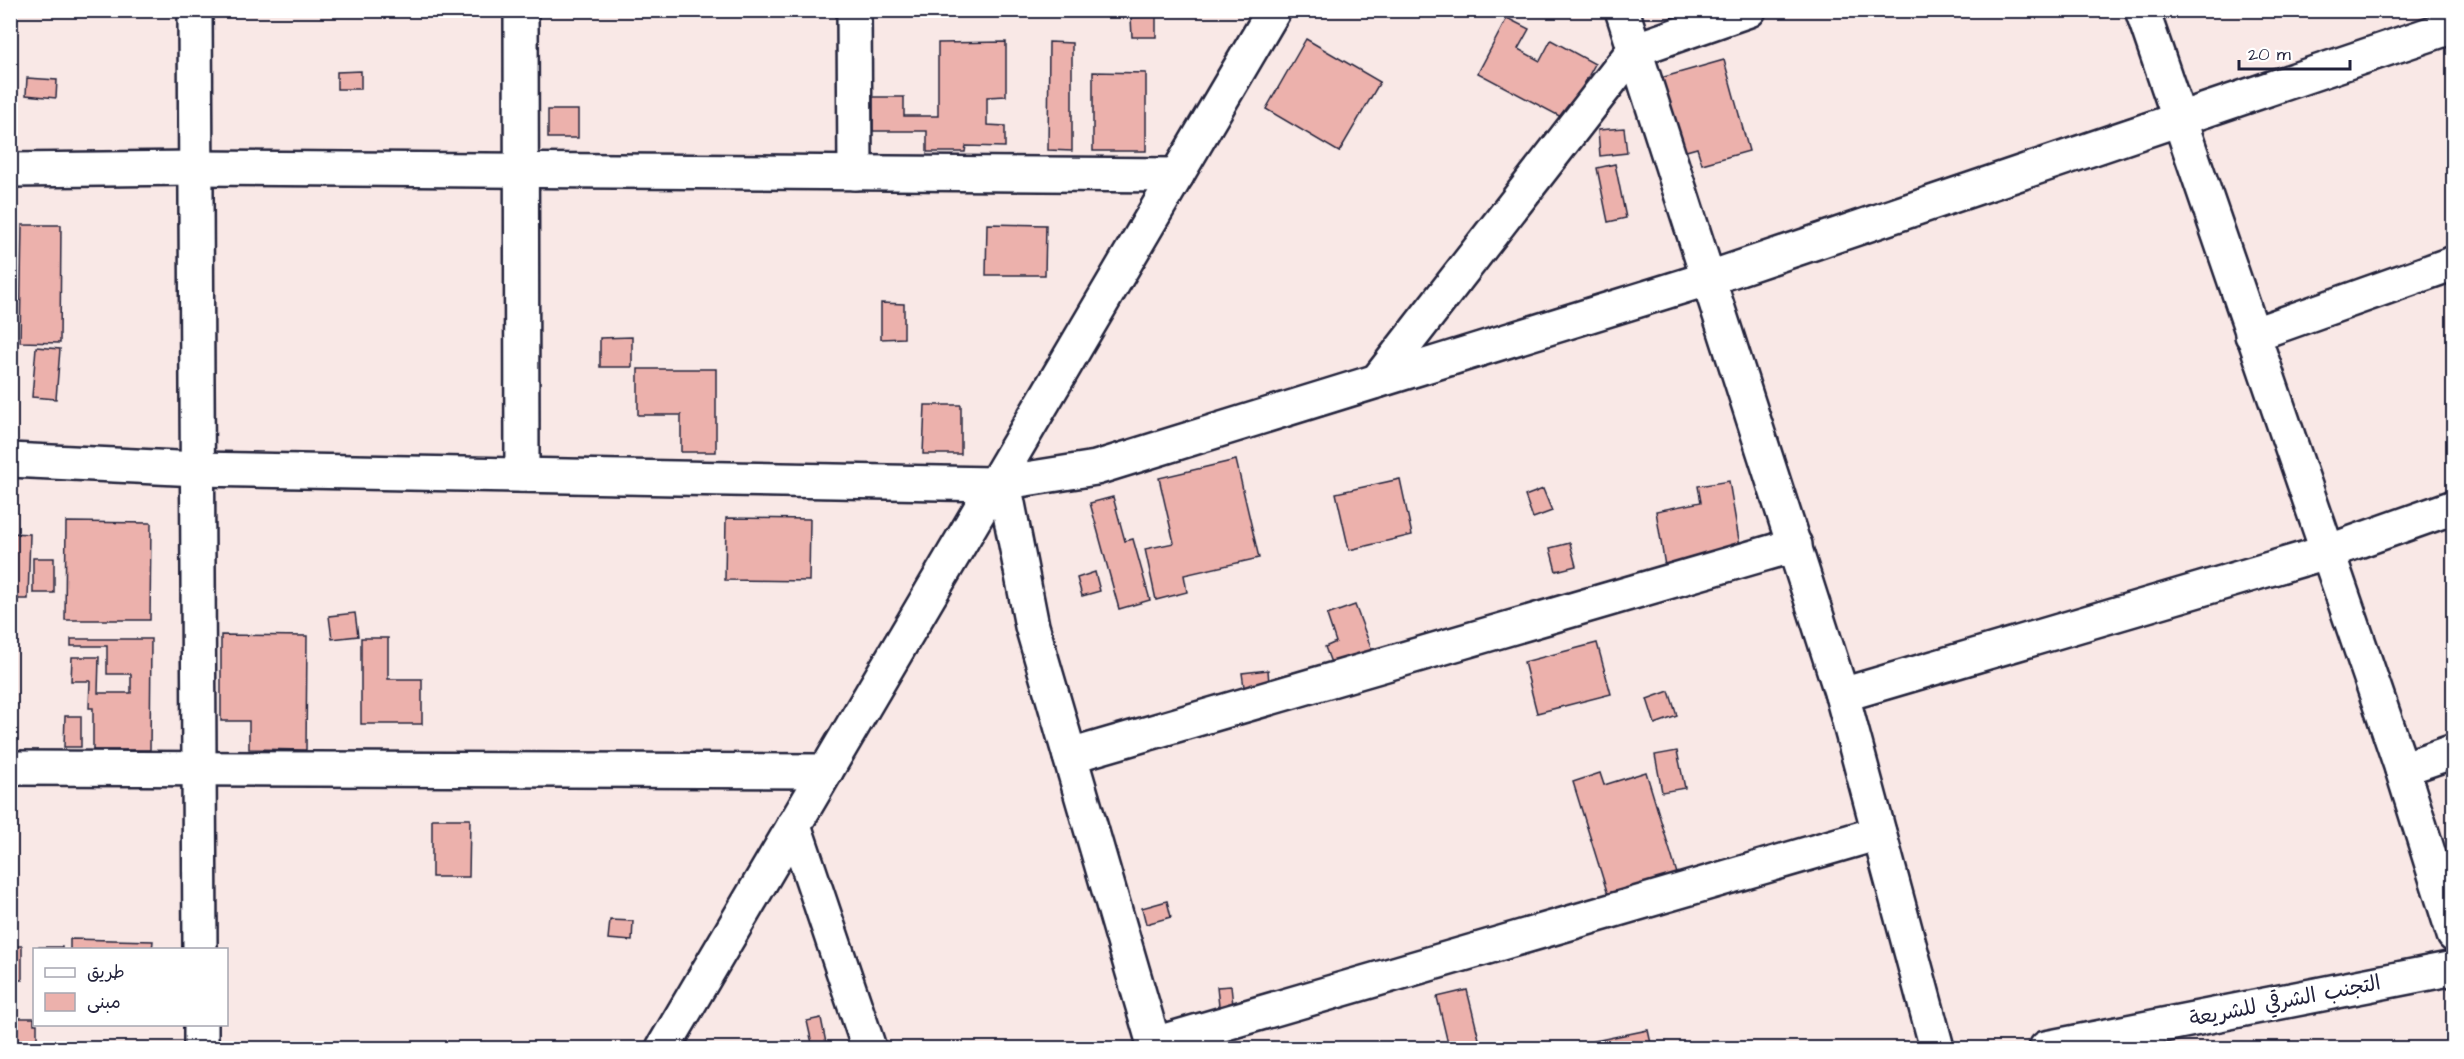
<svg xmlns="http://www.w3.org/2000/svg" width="2464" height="1059" font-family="'Architects Daughter','Playpen Sans Arabic',sans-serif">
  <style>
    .building { fill: #ecb1ac; stroke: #22223b; stroke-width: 1.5 }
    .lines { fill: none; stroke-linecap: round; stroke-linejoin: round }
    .street-casing { stroke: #22223b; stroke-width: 38 }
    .primary-casing { stroke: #22223b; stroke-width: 38 }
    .street { stroke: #fff; stroke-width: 33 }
    .primary { stroke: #fff; stroke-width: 33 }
    .labels { text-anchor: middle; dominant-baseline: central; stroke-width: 5; stroke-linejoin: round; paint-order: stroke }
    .street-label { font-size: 21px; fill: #22223b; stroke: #fff }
  </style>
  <rect width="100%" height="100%" fill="#f9e8e6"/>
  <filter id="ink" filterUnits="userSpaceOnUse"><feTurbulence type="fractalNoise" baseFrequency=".0167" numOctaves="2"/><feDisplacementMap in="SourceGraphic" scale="12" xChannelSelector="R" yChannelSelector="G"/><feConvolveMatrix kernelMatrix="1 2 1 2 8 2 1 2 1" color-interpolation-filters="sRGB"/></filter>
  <g filter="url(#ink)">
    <g class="building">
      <polygon points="1156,16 1156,37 1132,37 1131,17"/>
      <polygon points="1507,18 1529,29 1518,49 1540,61 1551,40 1595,64 1565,119 1478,73"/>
      <polygon points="1306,39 1380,82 1339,152 1266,109"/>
      <polygon points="1006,42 1006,96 987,97 987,125 1005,126 1005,147 966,146 965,152 927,152 927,131 873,131 873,97 904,97 904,116 938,116 938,43"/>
      <polygon points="1049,42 1072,43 1072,151 1048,150"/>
      <polygon points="1724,60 1749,151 1702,164 1697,148 1672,155 1650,81"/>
      <polygon points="361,71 361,89 337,89 337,72"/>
      <polygon points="1093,72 1146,73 1146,151 1093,151"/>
      <polygon points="27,78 57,80 56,98 26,95"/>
      <rect x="548" y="110" width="30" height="28"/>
      <polygon points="1624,128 1627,153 1600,156 1598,130"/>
      <polygon points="1615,164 1626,218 1608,222 1597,168"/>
      <polygon points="987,224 1046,225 1045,275 986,275"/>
      <polygon points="22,225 61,225 60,343 20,342"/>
      <polygon points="881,303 904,304 904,338 881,339"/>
      <polygon points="632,337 632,367 600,367 600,338"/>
      <polygon points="36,347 60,349 56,399 32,397"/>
      <polygon points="638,369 716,369 716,452 681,452 681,415 638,415"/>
      <polygon points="925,405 961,405 961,454 923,454"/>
      <polygon points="1236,460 1259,558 1184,575 1187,592 1156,600 1145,549 1174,543 1159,478"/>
      <polygon points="1400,479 1412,535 1349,550 1336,493"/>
      <polygon points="1729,481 1741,552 1665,566 1656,511 1701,502 1698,486"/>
      <polygon points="1543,489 1552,511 1533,518 1525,496"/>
      <polygon points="1113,497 1125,541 1133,539 1150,600 1119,609 1090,503"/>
      <polygon points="726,518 810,519 809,581 725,580"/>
      <polygon points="66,522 151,523 150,620 65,620"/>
      <polygon points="10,533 30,534 28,599 10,599"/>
      <polygon points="1570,543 1576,566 1556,571 1550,548"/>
      <rect x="33" y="558" width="21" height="35"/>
      <polygon points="1095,572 1100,591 1082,596 1077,578"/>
      <polygon points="1355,605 1376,661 1336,676 1325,647 1336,642 1327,615"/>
      <polygon points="355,613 358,636 332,639 329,616"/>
      <polygon points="221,635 307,636 306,750 249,749 249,721 221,721"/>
      <polygon points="361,638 388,638 388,679 422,679 422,724 361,724"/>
      <polygon points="71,639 151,639 150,750 93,750 93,708 89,708 90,681 71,681 72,657 99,657 98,693 131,693 131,674 107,674 107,646 71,646"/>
      <polygon points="1597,643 1611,694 1537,713 1524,662"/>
      <polygon points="1268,670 1270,698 1246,701 1242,673"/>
      <polygon points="1669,691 1677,716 1655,724 1647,699"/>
      <polygon points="65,716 81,716 81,747 64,747"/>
      <polygon points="1677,751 1685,788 1662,792 1655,755"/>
      <polygon points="1646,772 1678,877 1609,898 1573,782 1600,773 1604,785"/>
      <polygon points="432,819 470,819 469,877 432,877"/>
      <polygon points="1167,901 1171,917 1146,924 1142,908"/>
      <polygon points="610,920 633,921 632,941 608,939"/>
      <polygon points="70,939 153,941 152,950 70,950"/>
      <rect x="10" y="946" width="12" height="34"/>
      <rect x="39" y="947" width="23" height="3"/>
      <polygon points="1231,986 1234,1015 1220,1016 1217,987"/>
      <polygon points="1467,990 1480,1043 1449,1048 1437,997"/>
      <polygon points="10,1000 12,1018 34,1018 34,1024 37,1024 37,1048 10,1048"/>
      <polygon points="821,1018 827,1048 813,1048 807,1021"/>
      <polygon points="1648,1030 1652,1048 1581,1048 1580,1044"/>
    </g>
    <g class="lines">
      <defs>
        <g id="street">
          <polyline points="195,10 200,950"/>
          <polyline points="521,10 522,475"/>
          <polyline points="854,10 855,173"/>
          <polyline points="1622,10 1842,695"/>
          <polyline points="2142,10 2402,769 2454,935"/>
          <polyline points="10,170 196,168 1177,175"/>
          <polyline points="2252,335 2454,263"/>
          <polyline points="1377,381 1634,50 1749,10"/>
          <polyline points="10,460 198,469 994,484 1096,468 1710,278 2454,26"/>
          <polyline points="1004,483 1032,626 1155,1048"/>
          <polyline points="1070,756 1795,545"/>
          <polyline points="10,768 826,771"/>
          <polyline points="2402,769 2454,751"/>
          <polyline points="794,825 869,1048"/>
          <polyline points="201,1024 201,1048"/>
          <polyline points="1154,1044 1879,833"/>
          <polyline points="663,1048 1274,10"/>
          <polyline points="1937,1048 1842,695 2327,552 2454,507"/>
        </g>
        <polyline id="primary" points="2046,1048 2454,968"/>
      </defs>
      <use href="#street" class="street-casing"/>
      <use href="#primary" class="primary-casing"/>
      <use href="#street" class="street"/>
      <use href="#primary" class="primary"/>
    </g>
  </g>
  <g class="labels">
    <g class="street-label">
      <text transform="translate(2285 1001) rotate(-11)">التجنب الشرقي للشريعة</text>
    </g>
  </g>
  <rect width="2464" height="1059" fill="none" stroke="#fff" stroke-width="36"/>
  <rect x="18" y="18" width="2428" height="1023" fill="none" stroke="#22223b" stroke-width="2" filter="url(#ink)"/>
  <rect x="33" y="948" width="195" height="78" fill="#ffffff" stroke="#a7a7b1" stroke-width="1.5"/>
  <rect x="45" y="968" width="30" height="9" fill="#ffffff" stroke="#a7a7b1" stroke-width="1.5"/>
  <text x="87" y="978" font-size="18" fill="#22223b">طريق</text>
  <rect x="45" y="993" width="30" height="18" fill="#ecb1ac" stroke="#a7a7b1" stroke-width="1.5"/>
  <text x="87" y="1008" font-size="18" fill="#22223b">مبنى</text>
  <path d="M2239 60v9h111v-9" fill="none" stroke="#22223b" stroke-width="3"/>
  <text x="2248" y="60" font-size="18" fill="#22223b" stroke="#ffffff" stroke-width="4.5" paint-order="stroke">20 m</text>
</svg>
